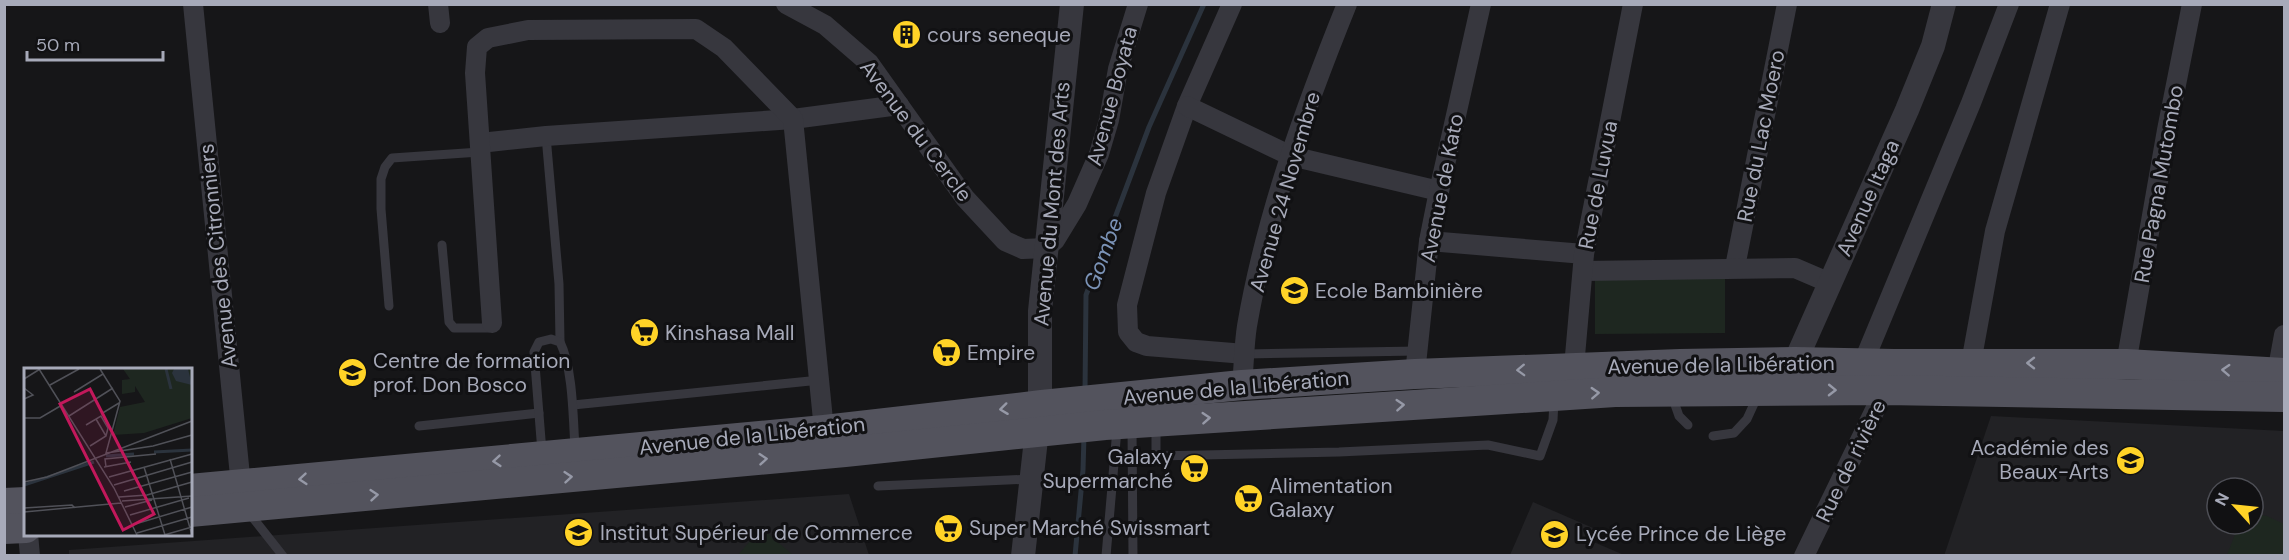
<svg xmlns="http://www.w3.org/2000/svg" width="2289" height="560" font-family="'DM Sans',sans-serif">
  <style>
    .built { fill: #222225; fill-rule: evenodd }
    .green { fill: #1e2720 }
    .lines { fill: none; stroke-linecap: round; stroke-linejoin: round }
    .stream { stroke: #2b333d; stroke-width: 5 }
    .service { stroke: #37373e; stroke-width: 9 }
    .minor { stroke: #37373e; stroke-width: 20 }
    .tertiary { stroke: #37373e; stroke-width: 24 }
    .primary { stroke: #53535d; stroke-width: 30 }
    .oneway { stroke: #9699a7 }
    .labels { text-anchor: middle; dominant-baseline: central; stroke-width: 6; stroke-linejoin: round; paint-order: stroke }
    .poi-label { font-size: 21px; fill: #a7aab9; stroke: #111113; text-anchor: start }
    .street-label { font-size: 21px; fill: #a7aab9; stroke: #111113 }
    .water-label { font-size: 22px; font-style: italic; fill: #7b93b7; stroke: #111113 }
    .inset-river { fill: none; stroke: #2b333d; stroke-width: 3 }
    .inset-road { fill: none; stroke: #505158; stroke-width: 1.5 }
    .view { fill: #c2185b; fill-opacity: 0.15; stroke: #c2185b; stroke-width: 3 }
    .inset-edge { fill: none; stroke: #a7aab9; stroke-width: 3 }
  </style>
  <rect width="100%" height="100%" fill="#161618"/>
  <g class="built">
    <path d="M1991 416 2284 431V555L1944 556ZM2217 488H2253V524H2217Z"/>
    <polygon points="849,494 869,555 69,556 69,550"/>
    <polygon points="1533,502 1593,528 1589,540 1624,555 1510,555"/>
  </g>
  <g class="green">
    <polygon points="1725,275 1725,333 1595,334 1595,276"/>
    <polygon points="2253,514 2267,516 2284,524 2284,555 2227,555 2239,524 2253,524"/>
    <polygon points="761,528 793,555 738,555"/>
  </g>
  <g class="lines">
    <g class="stream">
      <polyline points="1085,391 1086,295 1149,127 1204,4"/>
      <polyline points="1075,556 1083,470 1084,436"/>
    </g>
    <g class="service">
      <polyline points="546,136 559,284 560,342"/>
      <polyline points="442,245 449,322 454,328 489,328 492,323"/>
      <polyline points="389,306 381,209 381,179 385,167 392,158 480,152"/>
      <polyline points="1245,354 1418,351"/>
      <polyline points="1672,396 1679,416 1688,425"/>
      <polyline points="573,405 820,380"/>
      <polyline points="419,426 539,413"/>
      <polyline points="1156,426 1156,456 1339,452 1488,445 1540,456 1553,420 1554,401"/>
      <polyline points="1132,428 1133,556"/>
      <polyline points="1713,436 1734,433 1747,419 1758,395"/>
      <path d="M542 452 534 352 539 342 551 339 560 342C573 368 573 418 575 448"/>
      <polyline points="878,486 1031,479"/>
      <polyline points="249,513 283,556"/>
      <polyline points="1106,556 1117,429"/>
    </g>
    <g class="minor">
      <polyline points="193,4 242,496"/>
      <polyline points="438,4 440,23"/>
      <polyline points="786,4 825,25 869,63 965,198 1005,241 1023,249 1046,248 1055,240 1077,204 1099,154 1109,120 1118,69 1138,4"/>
      <polyline points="1232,4 1187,106 1156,193 1127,305 1128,332 1136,342 1147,346 1245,354"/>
      <polyline points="1187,106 1291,156 1439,191"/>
      <polyline points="480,143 546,136 793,119 899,105"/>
      <polyline points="1429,241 1584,254"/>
      <polyline points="1735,267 1787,4"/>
      <polyline points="1583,271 1795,268 1830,283"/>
      <polyline points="492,323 475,73 477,47 488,38 528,30 696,29 724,48 793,119 824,430"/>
      <polyline points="1863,363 1971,103 2009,4"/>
      <polyline points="1971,363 1995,231 2060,4"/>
      <polyline points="2126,364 2167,130 2192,4"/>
      <polyline points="1574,367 1584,254 1633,4"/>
      <polyline points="1415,374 1429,241 1439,191 1481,4"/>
      <polyline points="2279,382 2277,373 2284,335"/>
      <path d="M1242 385C1244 365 1244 345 1247 326 1266 215 1305 108 1347 4"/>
      <polyline points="28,534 30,556"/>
      <polyline points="1804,556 1888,383"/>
    </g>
    <g class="tertiary">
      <polyline points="1790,378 1795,362 1907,110 1933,46 1944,4"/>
      <polyline points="1023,556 1040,403 1040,311 1072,4"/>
    </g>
    <g class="primary">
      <polyline points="190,489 824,430 1042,405 1242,385 1415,374 1680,364 1795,362 1894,364 2126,364 2284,373"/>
      <polyline points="4,503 26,502"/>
      <polyline points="190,512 845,452 1105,425 1615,392 1885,390 2284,397"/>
      <polyline points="4,529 26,528"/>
    </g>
  </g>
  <defs><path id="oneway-chevron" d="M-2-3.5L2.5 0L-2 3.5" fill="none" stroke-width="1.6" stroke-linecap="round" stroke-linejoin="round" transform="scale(1.5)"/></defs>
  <g class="oneway">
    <use href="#oneway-chevron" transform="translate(2031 363) rotate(-180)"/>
    <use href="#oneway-chevron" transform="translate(1521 370) rotate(178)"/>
    <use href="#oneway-chevron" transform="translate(2226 370) rotate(-177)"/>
    <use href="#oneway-chevron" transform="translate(1832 390) rotate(1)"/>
    <use href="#oneway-chevron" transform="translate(1595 393) rotate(-3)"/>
    <use href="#oneway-chevron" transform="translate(1400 405) rotate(-4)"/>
    <use href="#oneway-chevron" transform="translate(1004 409) rotate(173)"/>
    <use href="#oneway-chevron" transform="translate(1206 418) rotate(-4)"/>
    <use href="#oneway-chevron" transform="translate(763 459) rotate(-5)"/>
    <use href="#oneway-chevron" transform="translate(497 461) rotate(175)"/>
    <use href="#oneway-chevron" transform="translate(568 477) rotate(-5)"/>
    <use href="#oneway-chevron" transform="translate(303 479) rotate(175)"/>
    <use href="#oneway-chevron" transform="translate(374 495) rotate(-5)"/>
  </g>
  <defs>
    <symbol id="building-disc" viewBox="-11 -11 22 22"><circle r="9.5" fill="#ffd327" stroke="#111113"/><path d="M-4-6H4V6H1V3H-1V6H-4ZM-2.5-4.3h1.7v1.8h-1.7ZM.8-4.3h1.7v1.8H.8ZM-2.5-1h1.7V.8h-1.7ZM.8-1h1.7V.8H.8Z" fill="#111"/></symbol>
    <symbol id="school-disc" viewBox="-11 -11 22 22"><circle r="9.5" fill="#ffd327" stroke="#111113"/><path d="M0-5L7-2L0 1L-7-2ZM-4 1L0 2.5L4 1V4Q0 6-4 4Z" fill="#111"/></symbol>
    <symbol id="supermarket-disc" viewBox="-11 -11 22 22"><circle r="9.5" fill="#ffd327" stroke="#111113"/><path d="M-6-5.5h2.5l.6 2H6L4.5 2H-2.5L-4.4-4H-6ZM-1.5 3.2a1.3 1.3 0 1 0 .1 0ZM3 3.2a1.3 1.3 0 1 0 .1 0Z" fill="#111"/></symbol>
    <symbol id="university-disc" viewBox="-11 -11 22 22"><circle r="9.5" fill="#ffd327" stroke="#111113"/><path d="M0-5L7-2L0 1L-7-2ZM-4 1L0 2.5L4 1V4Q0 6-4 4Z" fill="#111"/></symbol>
  </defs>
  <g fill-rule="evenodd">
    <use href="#building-disc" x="890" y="18" width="33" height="33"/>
    <use href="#school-disc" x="1278" y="274" width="33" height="33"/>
    <use href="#supermarket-disc" x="628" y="316" width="33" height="33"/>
    <use href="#supermarket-disc" x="930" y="336" width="33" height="33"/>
    <use href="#university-disc" x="336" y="356" width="33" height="33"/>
    <use href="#university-disc" x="2114" y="444" width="33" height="33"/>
    <use href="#supermarket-disc" x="1178" y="452" width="33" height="33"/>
    <use href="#supermarket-disc" x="1232" y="482" width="33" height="33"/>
    <use href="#supermarket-disc" x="932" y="512" width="33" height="33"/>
    <use href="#university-disc" x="562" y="516" width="33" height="33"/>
    <use href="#school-disc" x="1538" y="518" width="33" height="33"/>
  </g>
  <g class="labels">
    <g class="poi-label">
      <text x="927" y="35">cours seneque</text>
      <text x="1315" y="291">Ecole Bambinière</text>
      <text x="665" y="333">Kinshasa Mall</text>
      <text x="967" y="353">Empire</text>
      <text x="373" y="361">Centre de formation<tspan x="373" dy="24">prof. Don Bosco</tspan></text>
      <text x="2109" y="448" text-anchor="end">Académie des<tspan x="2109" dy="24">Beaux-Arts</tspan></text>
      <text x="1173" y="457" text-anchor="end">Galaxy<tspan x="1173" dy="24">Supermarché</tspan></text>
      <text x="1269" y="486">Alimentation<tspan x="1269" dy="24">Galaxy</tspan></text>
      <text x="969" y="528">Super Marché Swissmart</text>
      <text x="600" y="533">Institut Supérieur de Commerce</text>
      <text x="1576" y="534">Lycée Prince de Liège</text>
    </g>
    <g class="street-label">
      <text transform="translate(1112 96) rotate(-75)">Avenue Boyata</text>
      <text transform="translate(916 131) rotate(53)">Avenue du Cercle</text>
      <text transform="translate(1761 136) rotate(-79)">Rue du Lac Moero</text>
      <text transform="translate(2159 184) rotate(-80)">Rue Pagna Mutombo</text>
      <text transform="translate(1598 185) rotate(-79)">Rue de Luvua</text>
      <text transform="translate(1442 188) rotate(-79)">Avenue de Kato</text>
      <text transform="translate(1285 192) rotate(-74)">Avenue 24 Novembre</text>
      <text transform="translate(1868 198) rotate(-66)">Avenue Itaga</text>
      <text transform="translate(1052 204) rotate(-85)">Avenue du Mont des Arts</text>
      <text transform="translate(218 256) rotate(-96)">Avenue des Citronniers</text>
      <text transform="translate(1721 365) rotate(-1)">Avenue de la Libération</text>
      <text transform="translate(1236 388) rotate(-5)">Avenue de la Libération</text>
      <text transform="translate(752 436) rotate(-6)">Avenue de la Libération</text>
      <text transform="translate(1851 461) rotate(-64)">Rue de rivière</text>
    </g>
    <g class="water-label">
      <text transform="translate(1103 254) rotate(-70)">Gombe</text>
    </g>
  </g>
  <g transform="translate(24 368)">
    <rect width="168" height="168" fill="#161618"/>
    <path d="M99 1H168V50L120 65 89 67 96 39 121 34 111 18V24L98 26V12L106 11Z" fill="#1e2720"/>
    <path d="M150 1H164L168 17 152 13 148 5Z" fill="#2b333d"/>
    <path class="inset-river" d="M142 1 147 21M130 84 168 82M82 88 110 86M0 117 70 94"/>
    <path class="inset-road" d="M15 1 90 120 113 167M76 1 96 33 82 85 129 78 168 67M0 11 16 1M26 17 55 1M0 20 9 27 0 31M50 24 79 6M77 46 95 35M45 48 89 20M0 50H16L38 37M72 51 82 68M62 57 77 48 84 60 82 68 66 78M146 91 168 167M80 99 107 94M82 99 81 91 132 86M120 99 141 167M85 109 168 86M0 114 23 109 168 53M90 117 168 94M100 123 168 104M95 129 123 127 168 114M98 133 168 128M101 139 128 132M0 140 48 137 51 140M0 144 97 135M106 147 165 130M108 157 168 139M113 165 168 149M140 167 168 159"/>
    <path class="view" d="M66 21 130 146 99 162 36 36Z"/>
    <rect width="168" height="168" class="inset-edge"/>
  </g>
  <rect width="2289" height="560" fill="none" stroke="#a7aab9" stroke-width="12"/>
  <g transform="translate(2235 506) rotate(297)"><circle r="28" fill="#111113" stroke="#4d4e55" stroke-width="1.5"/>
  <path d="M0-4.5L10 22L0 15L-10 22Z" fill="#ffd327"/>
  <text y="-9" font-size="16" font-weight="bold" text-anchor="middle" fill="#a7aab9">N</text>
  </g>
  <path d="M27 51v9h136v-9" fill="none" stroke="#a7aab9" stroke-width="3"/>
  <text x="36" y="51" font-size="18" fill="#a7aab9" stroke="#111113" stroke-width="4.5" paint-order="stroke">50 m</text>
</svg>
